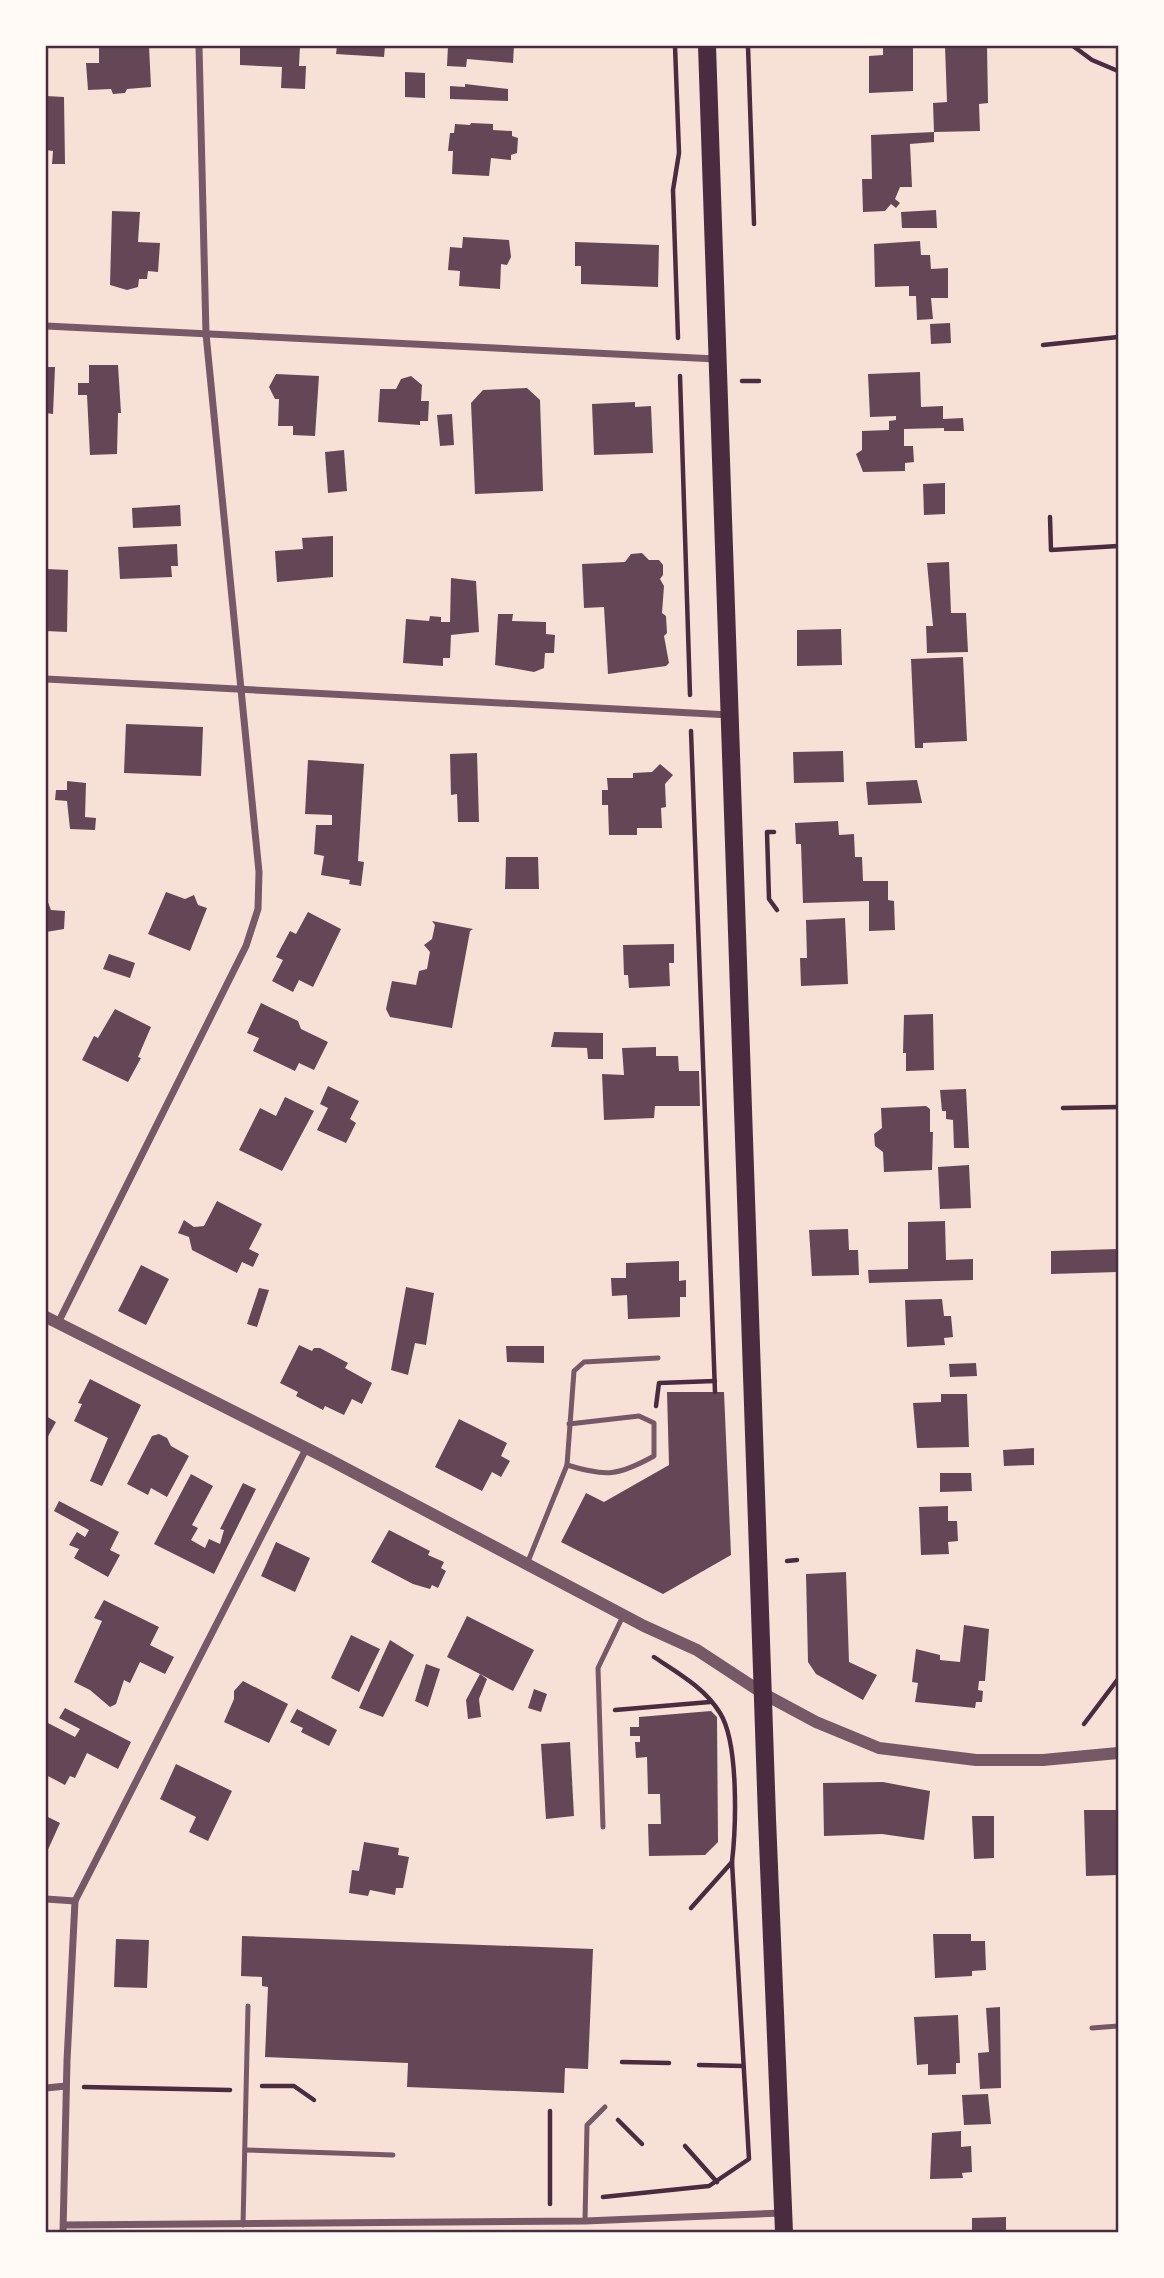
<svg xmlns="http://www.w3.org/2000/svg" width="1164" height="2278" font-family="'Libre Baskerville',serif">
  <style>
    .building { fill: #644757 }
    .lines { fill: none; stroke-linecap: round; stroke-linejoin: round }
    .path { stroke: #4a2c40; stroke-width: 4.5 }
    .service { stroke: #755966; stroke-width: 5 }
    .minor { stroke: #755966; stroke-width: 7 }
    .tertiary { stroke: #755966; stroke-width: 12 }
    .primary { stroke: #4a2c40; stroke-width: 18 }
    .neatline { fill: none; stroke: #4a2c40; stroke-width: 2.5 }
  </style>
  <rect width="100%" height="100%" fill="#f7e1d7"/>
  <g class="building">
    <polygon points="99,46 149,46 151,87 127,89 125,93 113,94 111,89 88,90 86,63 99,63"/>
    <polygon points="240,46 300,46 299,66 306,66 305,89 281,88 282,67 240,65"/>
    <polygon points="337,46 385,46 384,57 336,54"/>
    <polygon points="448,46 514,46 513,63 467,59 466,67 447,66"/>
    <polygon points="913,46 913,91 869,93 869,56 883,55 883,47"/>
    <polygon points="945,46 987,46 988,103 979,104 980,131 934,132 933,103 947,102"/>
    <polygon points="405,72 425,73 425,98 405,97"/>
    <polygon points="465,84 508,89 508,101 450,99 450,86 465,87"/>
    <polygon points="46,96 64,97 65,164 52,164 53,151 46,150"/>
    <polygon points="471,123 493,124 493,130 512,131 512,136 518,138 517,153 511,155 511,160 491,158 489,176 452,174 453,151 448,151 450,133 454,133 455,124 470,125"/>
    <polygon points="934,132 934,142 910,144 912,187 900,187 895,199 900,203 896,208 891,204 885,211 863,212 862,179 872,179 871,135"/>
    <polygon points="936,210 937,228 902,228 901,212"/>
    <polygon points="112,211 140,212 138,242 160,243 158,272 148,271 147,279 139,279 138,287 127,290 110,285"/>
    <polygon points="463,237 509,240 511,257 507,265 501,264 500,289 459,286 460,271 448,270 450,247 462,248"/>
    <polygon points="920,241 921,255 930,255 931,269 948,268 948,298 931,298 933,319 917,320 916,296 909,296 909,286 875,287 874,244"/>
    <polygon points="575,242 659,245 658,287 581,284 581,266 575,266"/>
    <polygon points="950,323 951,343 931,344 930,324"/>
    <polygon points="89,365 118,365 121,413 118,413 117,454 90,455 87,395 78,395 78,383 89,383"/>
    <polygon points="46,367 55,367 53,414 46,413"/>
    <polygon points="920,372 921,407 943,406 943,419 963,418 964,431 944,431 944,428 904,429 904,446 913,446 914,462 905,463 905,471 863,472 856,454 862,450 862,431 889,430 889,421 896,420 896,416 870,417 868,374"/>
    <polygon points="276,374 319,376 315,436 293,435 293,426 278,426 279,399 275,399 269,387"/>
    <polygon points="411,376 422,385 421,401 429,401 428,421 420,421 420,425 378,422 380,389 396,389 401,379"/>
    <polygon points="527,388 540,400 543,491 475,494 471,403 483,390"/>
    <polygon points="635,402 635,407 651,406 653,453 594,455 592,404"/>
    <polygon points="452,414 454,445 440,446 437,415"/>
    <polygon points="344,450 347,491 328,493 325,452"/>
    <polygon points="945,483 945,514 924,515 923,484"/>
    <polygon points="180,505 181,526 133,528 132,508"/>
    <polygon points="333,536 333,577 277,582 275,551 303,549 302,538"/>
    <polygon points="177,544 178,566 171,566 172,577 120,579 118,547"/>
    <polygon points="642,553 649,560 659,560 663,565 663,575 660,579 664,586 662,613 666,616 667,633 664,636 669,663 666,666 608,674 604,607 584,608 582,564 625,562 631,554"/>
    <polygon points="949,562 951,613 966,613 968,652 927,653 926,626 933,626 927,563"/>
    <polygon points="46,569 68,570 67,632 46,631"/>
    <polygon points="451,578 476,581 479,632 451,635 450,658 443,658 443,666 403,663 406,619 429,621 430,616 441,617 441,622 450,622"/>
    <polygon points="498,614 513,614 512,621 546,622 546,634 555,635 554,653 545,653 544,668 534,672 495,665"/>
    <polygon points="841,629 842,665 797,666 797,630"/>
    <polygon points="963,657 967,741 923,743 923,748 915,748 911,659"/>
    <polygon points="126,724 203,727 201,776 124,773"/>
    <polygon points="843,751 844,782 794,783 793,752"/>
    <polygon points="477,753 479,822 458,822 457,794 451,795 450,754"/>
    <polygon points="308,760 364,764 358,861 364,862 361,886 349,884 350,880 321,875 324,856 314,854 316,825 332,825 332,815 305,814"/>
    <polygon points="660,764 673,775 665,784 666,807 661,808 662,828 637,828 637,835 609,835 608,805 602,805 602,790 608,790 607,778 633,778 633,773 652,772"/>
    <polygon points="917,780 922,803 868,805 866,782"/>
    <polygon points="67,781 86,783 85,817 96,818 95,830 70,829 67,801 55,800 56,790 67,790"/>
    <polygon points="838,821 839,835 854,834 855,857 862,857 863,881 888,881 888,900 894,901 895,930 869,931 869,901 803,903 801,844 796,844 795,823"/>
    <polygon points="506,857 538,857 539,889 505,889"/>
    <polygon points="166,892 185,899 194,895 198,905 207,908 190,951 148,934"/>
    <polygon points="46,897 51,910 65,911 64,929 46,932"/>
    <polygon points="308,912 341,929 313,987 299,980 293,992 272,981 283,960 276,957 290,931 296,934"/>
    <polygon points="845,918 848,984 801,986 800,958 807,958 806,920"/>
    <polygon points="432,921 473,929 470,931 452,1028 390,1017 386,1009 392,981 416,985 419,971 427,969 430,952 424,945 432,939 435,925"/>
    <polygon points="674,944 674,963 669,963 670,986 629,988 628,975 624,975 623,945"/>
    <polygon points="109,954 135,963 130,978 103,969"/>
    <polygon points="261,1003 298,1021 301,1029 328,1042 314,1070 299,1063 295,1071 253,1051 259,1038 247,1033"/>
    <polygon points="115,1009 151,1027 138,1057 141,1058 128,1082 82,1060 94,1036 98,1038"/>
    <polygon points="933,1014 934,1070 906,1071 906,1053 903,1053 904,1015"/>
    <polygon points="554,1032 603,1033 603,1059 588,1059 587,1048 551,1047"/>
    <polygon points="656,1047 656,1056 678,1056 679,1071 699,1071 700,1106 655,1106 654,1118 604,1120 602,1074 624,1075 622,1048"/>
    <polygon points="328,1086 359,1101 350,1119 356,1123 346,1143 317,1130 328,1108 320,1104"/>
    <polygon points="966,1089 969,1148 954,1148 953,1120 946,1119 946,1111 942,1111 940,1090"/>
    <polygon points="285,1097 314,1111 282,1171 239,1150 260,1108 276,1116"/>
    <polygon points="926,1106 930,1109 930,1132 933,1132 932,1170 884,1172 883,1152 875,1146 874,1134 882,1128 881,1108"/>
    <polygon points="969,1165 971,1208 940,1209 938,1167"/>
    <polygon points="217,1201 262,1224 249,1249 259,1254 253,1267 242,1262 237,1273 192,1250 189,1237 178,1233 184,1220 194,1227 204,1226"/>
    <polygon points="945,1221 946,1260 973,1259 973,1280 869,1283 868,1270 908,1269 908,1222"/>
    <polygon points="848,1229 849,1250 858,1250 859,1275 812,1276 809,1230"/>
    <polygon points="1118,1249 1118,1272 1051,1274 1051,1251"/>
    <polygon points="679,1261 679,1281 686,1280 686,1297 680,1297 680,1317 628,1319 627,1295 612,1296 611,1278 626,1278 626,1263"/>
    <polygon points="141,1265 169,1279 146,1325 118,1311"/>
    <polygon points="406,1287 434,1293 426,1345 415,1343 408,1375 391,1370"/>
    <polygon points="259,1288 269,1290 257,1327 247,1324"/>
    <polygon points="942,1299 944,1316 951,1316 953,1337 944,1338 945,1345 907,1347 905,1300"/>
    <polygon points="299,1345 312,1351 314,1348 320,1348 348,1363 345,1368 372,1383 362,1404 352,1399 344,1415 325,1406 323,1410 296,1396 298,1392 280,1383"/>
    <polygon points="506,1346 544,1346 544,1363 507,1362"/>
    <polygon points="976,1363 977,1376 950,1377 949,1364"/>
    <polygon points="90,1379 141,1405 102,1486 90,1481 108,1438 74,1421 82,1404 78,1403"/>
    <polygon points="667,1392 724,1392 731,1555 663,1594 561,1542 586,1493 604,1502 669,1465"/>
    <polygon points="941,1394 967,1394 969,1447 917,1448 913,1403 941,1402"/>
    <polygon points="46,1416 56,1422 46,1440"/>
    <polygon points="459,1419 507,1443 501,1456 510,1461 501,1477 492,1472 482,1491 435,1467"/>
    <polygon points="159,1434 167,1438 171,1446 189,1456 167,1497 151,1488 148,1495 127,1484 152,1436"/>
    <polygon points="1034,1448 1034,1465 1004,1466 1003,1450"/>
    <polygon points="940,1473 971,1473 972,1491 940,1492"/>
    <polygon points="191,1474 213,1486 192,1525 198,1528 191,1540 205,1548 209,1539 220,1544 224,1530 220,1529 243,1483 256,1489 214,1574 154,1544"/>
    <polygon points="59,1501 119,1532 110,1550 120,1555 108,1577 74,1558 79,1549 69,1545 77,1532 85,1537 89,1530 54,1511"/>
    <polygon points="948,1506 948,1521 957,1521 958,1541 948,1542 949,1554 921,1555 919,1507"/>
    <polygon points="389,1530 430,1551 428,1555 444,1562 441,1568 446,1571 438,1588 432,1585 430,1589 413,1584 371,1562"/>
    <polygon points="276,1542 310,1558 295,1592 261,1576"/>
    <polygon points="846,1572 849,1662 877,1675 863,1700 816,1674 808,1662 806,1574"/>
    <polygon points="104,1600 159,1627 150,1645 174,1657 165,1674 140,1662 130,1683 124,1680 116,1704 110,1707 90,1690 74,1682 102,1621 94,1618"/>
    <polygon points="467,1616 534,1650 513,1691 447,1657"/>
    <polygon points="964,1625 989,1629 985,1681 979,1681 978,1690 983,1691 982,1702 976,1702 975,1708 915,1702 918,1683 912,1682 916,1649 940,1655 940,1660 960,1662"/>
    <polygon points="351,1635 380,1649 359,1692 331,1678"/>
    <polygon points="390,1640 414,1655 383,1717 359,1708"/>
    <polygon points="426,1664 440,1669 428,1707 415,1701"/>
    <polygon points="480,1674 487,1679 479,1699 481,1717 468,1719 466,1700"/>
    <polygon points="243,1681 288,1704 269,1743 224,1722 234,1699 234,1691"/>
    <polygon points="534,1689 547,1694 541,1712 528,1708"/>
    <polygon points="65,1708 131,1742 118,1769 87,1753 75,1778 70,1776 65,1785 46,1775 46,1722 75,1737 80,1729 59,1718"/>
    <polygon points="297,1709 337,1730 329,1746 301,1732 303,1728 290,1722"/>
    <polygon points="711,1711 717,1717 718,1842 705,1855 649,1856 648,1824 661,1824 660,1794 648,1794 647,1757 636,1758 635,1742 640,1742 640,1736 630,1736 630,1727 639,1727 639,1717"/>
    <polygon points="570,1742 574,1816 546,1819 541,1744"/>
    <polygon points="176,1764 232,1791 208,1841 189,1832 196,1817 160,1799"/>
    <polygon points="883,1782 930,1791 924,1840 882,1834 824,1836 823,1783"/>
    <polygon points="1084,1810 1118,1810 1118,1875 1086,1876"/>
    <polygon points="46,1816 60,1823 46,1854"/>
    <polygon points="972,1816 994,1816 994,1858 974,1859"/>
    <polygon points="364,1842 399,1848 398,1855 409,1857 403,1888 396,1888 395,1895 370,1890 368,1896 349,1893 352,1870 359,1871"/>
    <polygon points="933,1934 971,1934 971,1941 985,1941 986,1970 972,1971 972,1976 935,1978"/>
    <polygon points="242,1936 593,1949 588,2069 565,2068 564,2093 407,2087 408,2063 265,2057 268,1987 262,1986 262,1977 241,1976"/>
    <polygon points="116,1939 149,1940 147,1988 114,1987"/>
    <polygon points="1000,2007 1001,2088 980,2089 978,2053 989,2052 986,2008"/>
    <polygon points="958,2015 960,2063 956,2063 956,2074 928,2075 928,2064 917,2065 914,2017"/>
    <polygon points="988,2094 991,2124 964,2125 962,2095"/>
    <polygon points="961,2131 961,2147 971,2146 972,2172 962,2173 963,2178 930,2179 932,2133"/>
    <polygon points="1006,2217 1006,2232 972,2232 972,2218"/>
  </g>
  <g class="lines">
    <g class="path">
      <polyline points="675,46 679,153 673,190 678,338"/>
      <polyline points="748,46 754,224"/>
      <polyline points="1073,46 1092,60 1118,71"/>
      <polyline points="1043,345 1118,337"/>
      <polyline points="680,376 690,695"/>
      <polyline points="742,381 759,381"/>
      <polyline points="1050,517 1051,550 1118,546"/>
      <polyline points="691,731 715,1392"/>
      <polyline points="774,832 767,832 769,899 777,910"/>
      <polyline points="1063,1108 1118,1107"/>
      <polyline points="656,1406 659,1383 715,1381"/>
      <polyline points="787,1561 797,1560"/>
      <polyline points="615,1710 710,1702"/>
      <polyline points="1084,1724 1118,1679"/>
      <polyline points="691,1908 732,1862"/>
      <polyline points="622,2062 669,2063"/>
      <polyline points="699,2065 743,2066"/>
      <polyline points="262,2086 294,2086 314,2100"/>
      <polyline points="84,2087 230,2090"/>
      <polyline points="550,2111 550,2204"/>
      <polyline points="618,2120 642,2144"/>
      <polyline points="685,2146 717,2182"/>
      <path d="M603 2197 709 2186 749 2159 732 1862C736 1827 739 1743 720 1713 705 1688 678 1673 654 1657"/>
    </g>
    <g class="service">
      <path d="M567 1465C606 1477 618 1476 654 1456V1423L639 1416 569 1424"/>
      <polyline points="527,1564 567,1465 574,1371 584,1362 658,1358"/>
      <polyline points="603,1827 598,1668 623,1616"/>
      <polyline points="1092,2028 1118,2026"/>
      <polyline points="245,2150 393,2155"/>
      <polyline points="585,2221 587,2125 605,2107"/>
      <polyline points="243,2225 248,2006"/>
    </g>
    <g class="minor">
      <polyline points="46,326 716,359"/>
      <polyline points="46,679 730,715"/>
      <polyline points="58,1323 246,946 258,909 259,872 206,334 199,46"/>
      <polyline points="46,1899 75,1901"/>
      <polyline points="46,2088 66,2086"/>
      <polyline points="64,2225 585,2221 783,2213"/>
      <polyline points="63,2232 67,2061 75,1901 306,1449"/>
    </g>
    <polyline class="tertiary" points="46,1317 330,1460 644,1626 697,1650 764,1694 816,1722 879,1748 976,1760 1043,1760 1118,1753"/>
    <polyline class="primary" points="707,46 767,1818 784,2232"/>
  </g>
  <rect width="1164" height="2278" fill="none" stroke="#fffaf5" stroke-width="94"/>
  <rect x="47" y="47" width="1070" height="2184" class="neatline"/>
</svg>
